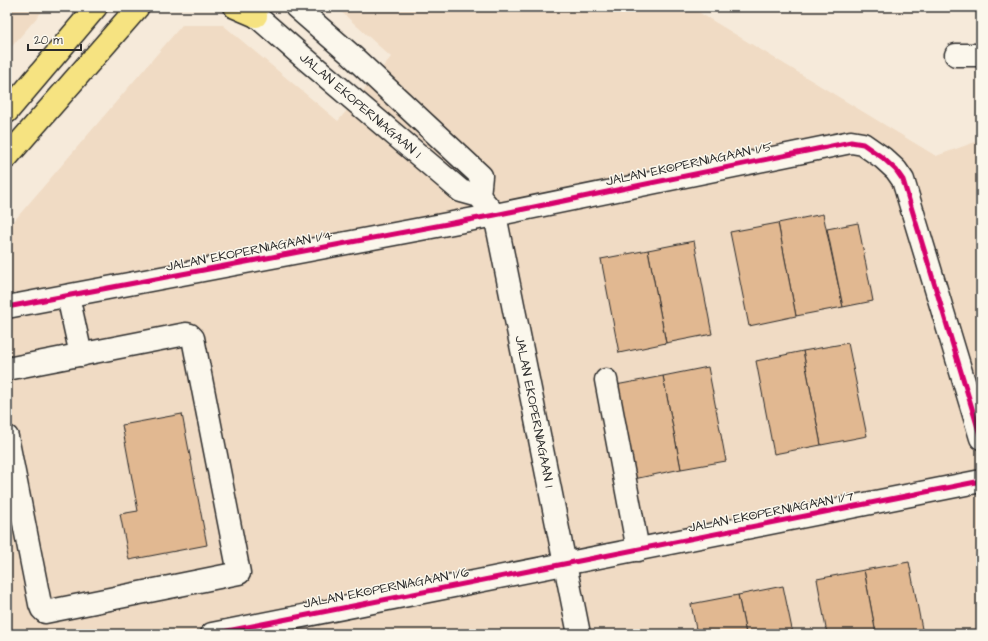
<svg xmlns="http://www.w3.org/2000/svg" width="988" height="641" font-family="'Architects Daughter',sans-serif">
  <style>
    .built { fill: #f0dbc4 }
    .building { fill: #e1b891; stroke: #2b2b2b }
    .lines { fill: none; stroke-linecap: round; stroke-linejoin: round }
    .minor-casing { stroke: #2b2b2b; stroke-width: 25 }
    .major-casing { stroke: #2b2b2b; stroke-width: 25 }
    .minor { stroke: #fbf7ec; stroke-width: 22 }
    .major { stroke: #f6e381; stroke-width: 22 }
    .cycleway-casing { stroke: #fbf7ec; stroke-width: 8 }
    .cycleway { stroke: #d6006c; stroke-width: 5 }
    .labels { text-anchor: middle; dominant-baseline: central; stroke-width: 3; stroke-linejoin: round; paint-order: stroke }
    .street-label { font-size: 13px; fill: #2b2b2b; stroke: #fbf7ec }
  </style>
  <rect width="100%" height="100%" fill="#f6eada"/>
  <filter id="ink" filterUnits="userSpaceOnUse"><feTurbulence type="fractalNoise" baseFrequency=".025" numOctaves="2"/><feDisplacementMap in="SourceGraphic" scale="8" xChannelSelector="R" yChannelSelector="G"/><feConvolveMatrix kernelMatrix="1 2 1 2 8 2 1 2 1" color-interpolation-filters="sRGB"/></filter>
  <g filter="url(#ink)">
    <g class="built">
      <polygon points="7,7 46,7 7,52"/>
      <polygon points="336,7 690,7 936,156 981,140 981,634 7,634 7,229 182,25 223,25 338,121 391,57"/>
    </g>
    <g class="building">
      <polygon points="823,214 843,307 796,316 778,223"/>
      <polygon points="778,223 796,316 749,326 730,232"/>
      <polygon points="858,223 873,301 843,307 827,229"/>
      <polygon points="694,241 712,334 666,343 648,250"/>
      <polygon points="648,250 666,343 619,353 601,259"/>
      <polygon points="848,343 867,436 821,445 803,351"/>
      <polygon points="803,351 821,445 774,454 756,361"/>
      <polygon points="708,367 726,461 681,469 663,376"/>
      <polygon points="663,376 681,469 634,479 616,385"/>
      <polygon points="182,414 207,545 129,560 120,514 138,511 122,425"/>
      <polygon points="909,562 923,634 876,634 864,570"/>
      <polygon points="864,570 876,634 827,634 817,579"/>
      <polygon points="783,586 793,634 746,634 738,595"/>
      <polygon points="738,595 746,634 697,634 691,604"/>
    </g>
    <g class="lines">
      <defs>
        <g id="minor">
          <path id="s1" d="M246 7 302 56 461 191 479 196 495 215 579 634"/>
          <polyline points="296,7 350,54 481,176 479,196"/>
          <polyline points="956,55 981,55"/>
          <polyline points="68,296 81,355"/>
          <polyline points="7,307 495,215 851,142 863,144 883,158 896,170 903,180 981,438"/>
          <polyline points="7,369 186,334 190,335 193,338 239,573 45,612 42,609 40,604 7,437"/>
          <polyline points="606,380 638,550"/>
          <polyline points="212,634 981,481"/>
        </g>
        <g id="major">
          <polyline points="235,7 256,16"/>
          <polyline points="7,112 96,7"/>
          <polyline points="7,157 138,7"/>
        </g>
      </defs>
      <use href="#minor" class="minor-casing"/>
      <use href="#major" class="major-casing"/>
      <use href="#minor" class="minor"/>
      <use href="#major" class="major"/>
      <defs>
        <g id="cycleway">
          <polyline points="7,307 495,215 851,142 863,144 883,158 896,170 903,180 981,438"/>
          <polyline points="212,634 981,481"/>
        </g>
      </defs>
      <use href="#cycleway" class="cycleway-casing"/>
      <use href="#cycleway" class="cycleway"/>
    </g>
  </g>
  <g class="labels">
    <g class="street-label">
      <text stroke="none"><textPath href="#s1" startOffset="151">JALAN EKOPERNIAGAAN 1</textPath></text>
      <text transform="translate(689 164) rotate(-12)">JALAN EKOPERNIAGAAN 1/5</text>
      <text transform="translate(249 251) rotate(-11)">JALAN EKOPERNIAGAAN 1/4</text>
      <text stroke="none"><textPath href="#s1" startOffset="527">JALAN EKOPERNIAGAAN 1</textPath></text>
      <text transform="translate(771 512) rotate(-11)">JALAN EKOPERNIAGAAN 1/7</text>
      <text transform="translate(386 588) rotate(-11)">JALAN EKOPERNIAGAAN 1/6</text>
    </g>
  </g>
  <rect width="988" height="641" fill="none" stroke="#fbf7ec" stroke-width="24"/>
  <rect x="12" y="12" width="964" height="617" fill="none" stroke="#2b2b2b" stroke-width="1.5" filter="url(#ink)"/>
  <path d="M28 44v6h53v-6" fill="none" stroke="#2b2b2b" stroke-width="2"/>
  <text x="34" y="44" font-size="12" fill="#2b2b2b" stroke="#fbf7ec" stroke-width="3" paint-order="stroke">20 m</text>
</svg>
